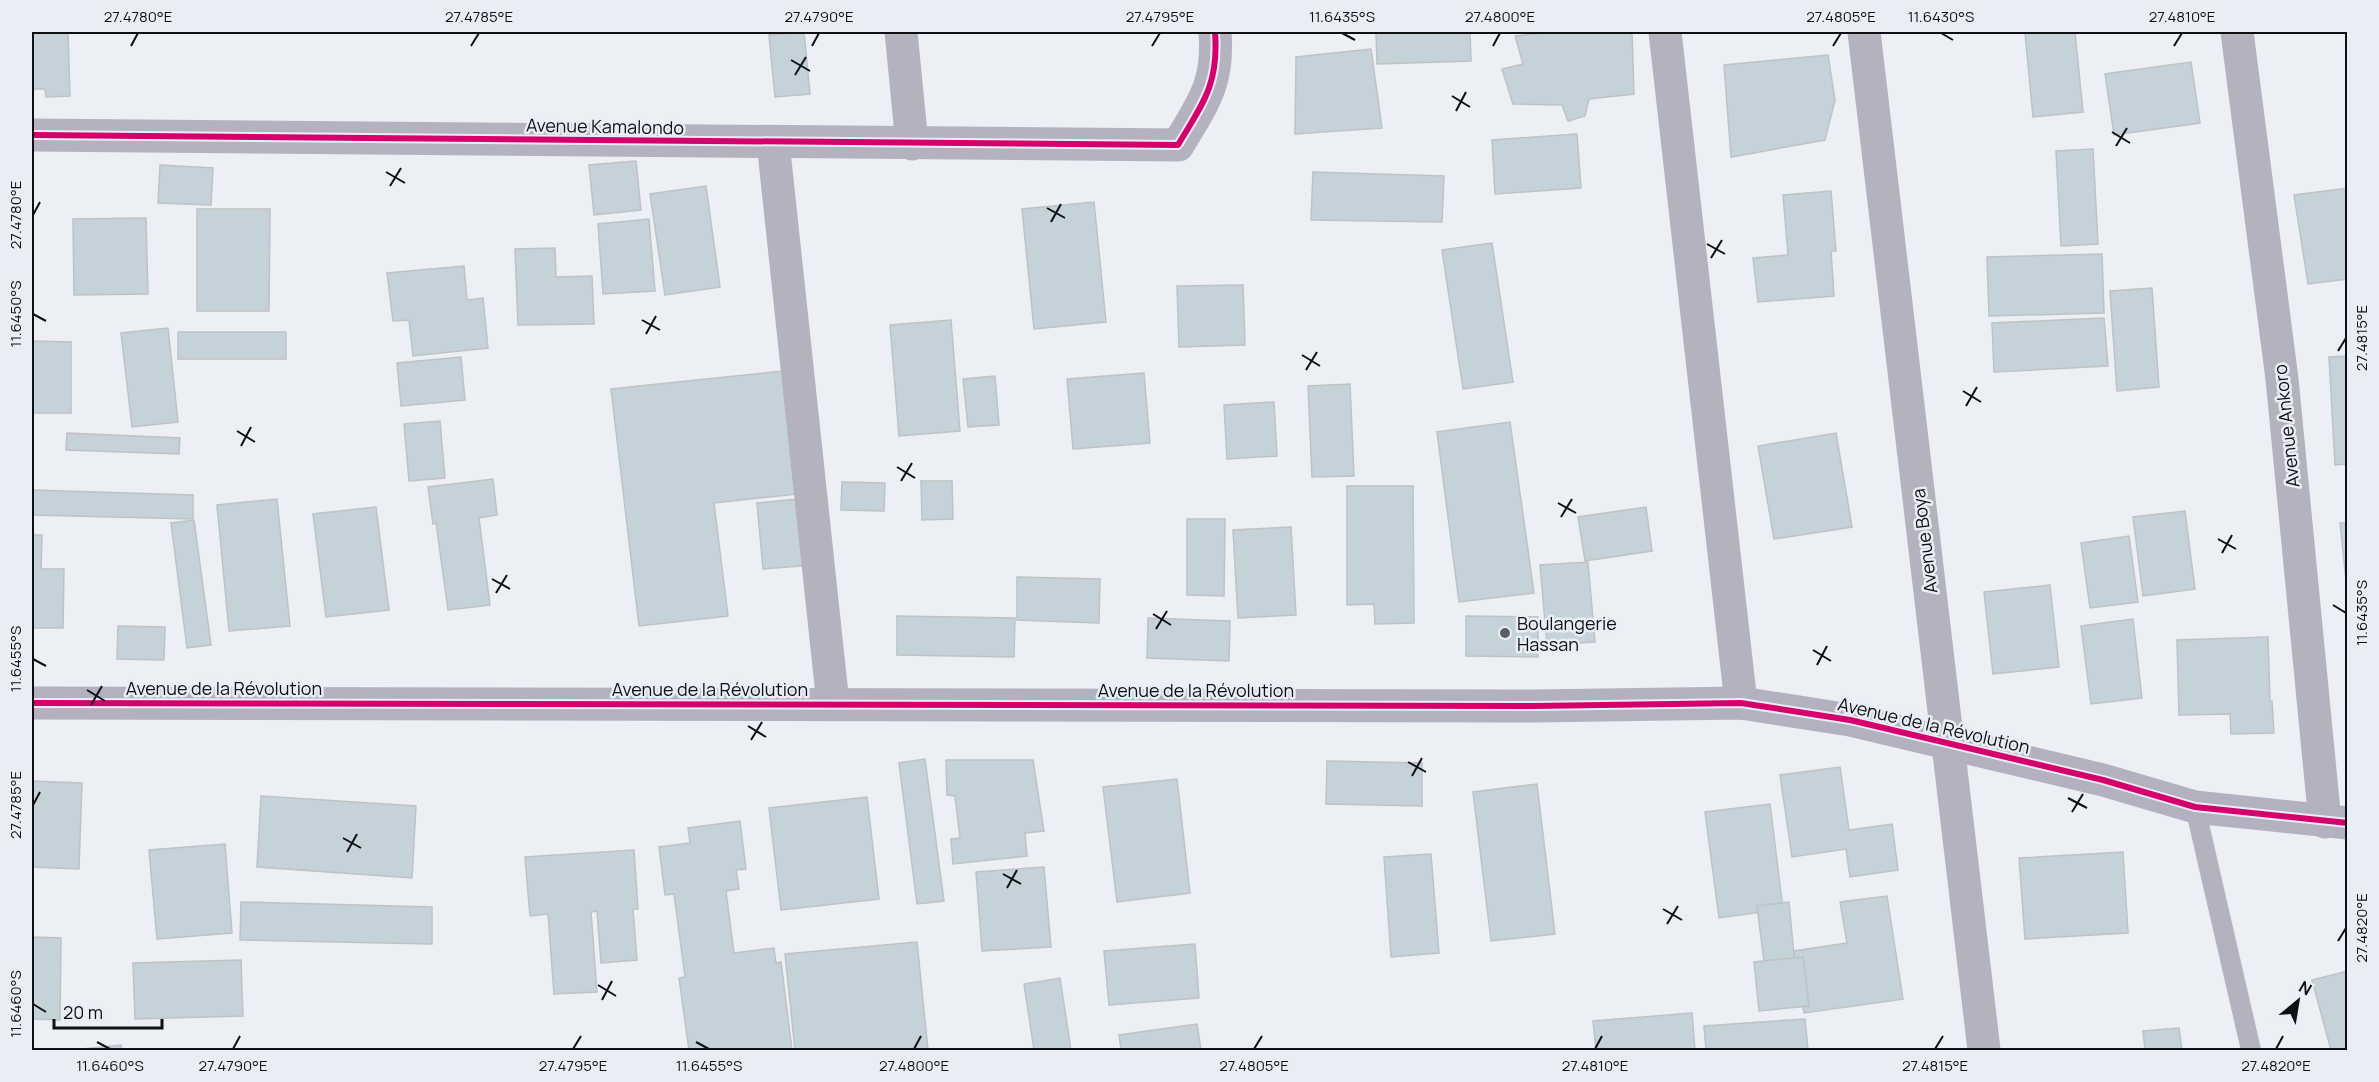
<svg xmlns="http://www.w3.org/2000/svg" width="2379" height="1082" font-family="Manrope,sans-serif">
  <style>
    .building { fill: #c5d2da; stroke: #bfc2c4; stroke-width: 1.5 }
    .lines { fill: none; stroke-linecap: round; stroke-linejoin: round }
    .lane { stroke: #b4b2bf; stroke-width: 20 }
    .street { stroke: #b4b2bf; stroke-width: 33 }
    .secondary { stroke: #b3b1bf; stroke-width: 33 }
    .cycleway-casing { stroke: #e9eef6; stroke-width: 10 }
    .cycleway { stroke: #d6006c; stroke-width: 6 }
    .ticks { fill: none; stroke: #0f1013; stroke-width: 2 }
    .poi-dot { fill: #5c5e61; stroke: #e9eef6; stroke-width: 2 }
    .labels { text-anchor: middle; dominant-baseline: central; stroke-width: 5; stroke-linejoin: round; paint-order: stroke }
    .street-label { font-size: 18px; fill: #0f1013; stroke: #e9eef6 }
    .poi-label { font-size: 18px; fill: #0f1013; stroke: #e9eef6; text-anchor: start }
    .neatline { fill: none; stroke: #0f1013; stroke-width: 2 }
    .ticks-label { font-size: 15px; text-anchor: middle; fill: #0f1013 }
  </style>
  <rect width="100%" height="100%" fill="#eceff3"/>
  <g class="building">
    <polygon points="32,32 68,32 70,96 46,97 45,89 32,89"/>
    <polygon points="804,32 810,94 775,97 769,35"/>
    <polygon points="1376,32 1470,32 1471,61 1377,64"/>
    <polygon points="1554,32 1632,32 1634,94 1589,99 1585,116 1568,121 1562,105 1513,104 1502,69 1523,64 1515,36"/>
    <polygon points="2043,32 2075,32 2083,112 2033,117 2025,33"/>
    <polygon points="1371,49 1382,128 1295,134 1296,57"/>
    <polygon points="1828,55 1835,100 1825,140 1731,157 1724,65"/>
    <polygon points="2191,62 2200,123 2114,135 2105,74"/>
    <polygon points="1577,134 1581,188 1495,194 1492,140"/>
    <polygon points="2093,149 2098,244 2061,246 2056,151"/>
    <polygon points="636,161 641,210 594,215 589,165"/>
    <polygon points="160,165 213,168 211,205 158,203"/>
    <polygon points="1313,172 1444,176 1442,222 1311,220"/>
    <polygon points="706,186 720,287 665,295 650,194"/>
    <polygon points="2348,188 2348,279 2308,284 2294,195"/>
    <polygon points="1831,191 1836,251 1831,251 1834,296 1758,302 1753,258 1788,255 1783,195"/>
    <polygon points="1094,202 1106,322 1034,329 1022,209"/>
    <polygon points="197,209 270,209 269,311 197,311"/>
    <polygon points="146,218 148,294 74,295 73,219"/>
    <polygon points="649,219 655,291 603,294 598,224"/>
    <polygon points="1492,243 1513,382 1463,389 1442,250"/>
    <polygon points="555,248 556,277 592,276 594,324 518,325 515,249"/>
    <polygon points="2102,254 2104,313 1989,316 1987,257"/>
    <polygon points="464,266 467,300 483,298 488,348 413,356 409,320 393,321 387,273"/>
    <polygon points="1243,285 1245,345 1179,347 1177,286"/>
    <polygon points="2152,288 2159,387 2117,391 2110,291"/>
    <polygon points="2104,318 2108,366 1994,372 1992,323"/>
    <polygon points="951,320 960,431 899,436 890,325"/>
    <polygon points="168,328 178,422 132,427 121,333"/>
    <rect x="178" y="332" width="108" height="27"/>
    <polygon points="32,341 71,342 71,413 32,413"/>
    <polygon points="2348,356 2348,464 2335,465 2329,357"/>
    <polygon points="461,357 465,400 401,406 397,363"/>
    <polygon points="783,371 797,494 714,503 728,616 639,626 611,389"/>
    <polygon points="1144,373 1150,443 1073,449 1067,379"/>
    <polygon points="995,376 999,425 968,427 963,379"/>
    <polygon points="1350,384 1354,476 1312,477 1308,386"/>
    <polygon points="1274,402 1277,456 1227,459 1224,405"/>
    <polygon points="440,421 445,478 409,481 404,424"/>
    <polygon points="1510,422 1534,593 1459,602 1437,432"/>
    <polygon points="67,433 180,438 179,454 66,450"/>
    <polygon points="1836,433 1852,527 1774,539 1758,446"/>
    <polygon points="493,479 497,515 479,518 490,605 448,610 436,523 433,524 428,487"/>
    <polygon points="921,481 952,481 953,519 922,520"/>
    <polygon points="842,482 885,483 884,511 841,510"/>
    <polygon points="1347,486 1413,486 1414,623 1375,624 1374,604 1347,605"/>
    <polygon points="32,490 193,495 193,519 32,515"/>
    <polygon points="807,498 813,565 763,569 757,503"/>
    <polygon points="277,499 290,626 229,631 217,505"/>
    <polygon points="376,507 389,610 326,617 313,514"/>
    <polygon points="1646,507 1652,551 1585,561 1578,517"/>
    <polygon points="2185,511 2195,589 2143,596 2133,517"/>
    <polygon points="1187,519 1225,519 1224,596 1187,595"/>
    <polygon points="194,520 211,645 187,648 171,523"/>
    <polygon points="2340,523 2348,523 2348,599"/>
    <polygon points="1291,527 1296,615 1238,618 1233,530"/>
    <polygon points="32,535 42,535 41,569 64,569 63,628 32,628"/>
    <polygon points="2129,536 2138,602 2090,608 2081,543"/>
    <polygon points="1588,562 1595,642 1547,645 1540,565"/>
    <polygon points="1017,577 1100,579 1099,623 1017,620"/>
    <polygon points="2050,585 2059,667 1993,674 1984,592"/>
    <polygon points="897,616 1015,618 1014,657 897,655"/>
    <polygon points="1466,616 1538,617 1538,657 1466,656"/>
    <polygon points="1148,618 1230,621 1229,661 1147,658"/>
    <polygon points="2133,619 2142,698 2091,704 2081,626"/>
    <polygon points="118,626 165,627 164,660 117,659"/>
    <polygon points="2268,637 2270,701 2272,701 2274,733 2231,734 2230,714 2179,715 2177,640"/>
    <polygon points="925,759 944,901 917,904 899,763"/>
    <polygon points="946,760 1033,760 1044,831 1025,833 1027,856 953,864 951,839 960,838 955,796 947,795"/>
    <polygon points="1327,761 1422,763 1422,806 1326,804"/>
    <polygon points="1840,767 1849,830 1892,824 1898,870 1850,877 1846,849 1792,857 1780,775"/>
    <polygon points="1177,779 1190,893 1117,902 1103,787"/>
    <polygon points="32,781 82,783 79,869 32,867"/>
    <polygon points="1537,784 1555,934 1491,941 1473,792"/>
    <polygon points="261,796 416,806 412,878 257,867"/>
    <polygon points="867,797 879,899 781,910 769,808"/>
    <polygon points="1770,804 1783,909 1719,918 1705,812"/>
    <polygon points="740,821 746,869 736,870 739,889 726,891 734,953 774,948 776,963 781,962 792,1050 689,1050 679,978 685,977 674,894 665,895 659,847 690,843 688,828"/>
    <polygon points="225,844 232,933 157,939 149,850"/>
    <polygon points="634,850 638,909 633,909 637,960 601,963 597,911 591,912 597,992 554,994 548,914 530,916 525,857"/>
    <polygon points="2123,852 2128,933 2025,939 2019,858"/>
    <polygon points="1431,854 1439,953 1391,957 1384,857"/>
    <polygon points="1044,867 1051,947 982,951 976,872"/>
    <polygon points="1887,896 1903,999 1804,1013 1794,951 1847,943 1840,902"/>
    <polygon points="241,902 432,907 432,944 240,940"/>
    <polygon points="1789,902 1795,966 1765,969 1757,906"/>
    <polygon points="32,937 61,938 60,1020 32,1019"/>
    <polygon points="917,942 928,1050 795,1050 785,954"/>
    <polygon points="1195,944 1199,998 1109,1005 1104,951"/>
    <polygon points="1803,957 1809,1006 1759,1011 1754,962"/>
    <polygon points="241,960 243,1016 135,1019 133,963"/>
    <polygon points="2348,971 2348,1050 2331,1050 2312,980"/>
    <polygon points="1060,978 1071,1050 1034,1050 1024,984"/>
    <polygon points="1692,1013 1695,1050 1596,1050 1593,1021"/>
    <polygon points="1805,1019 1808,1050 1706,1050 1704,1026"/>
    <polygon points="1197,1024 1201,1050 1121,1050 1119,1035"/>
    <polygon points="2179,1028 2182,1050 2145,1050 2143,1031"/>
    <polygon points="121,1045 122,1050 72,1050"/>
  </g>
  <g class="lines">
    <polyline class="lane" points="2195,807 2251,1050"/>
    <g class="street">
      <polyline points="901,32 912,144"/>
      <polyline points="1665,32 1741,703"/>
      <polyline points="1864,32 1984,1050"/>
      <polyline points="2237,32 2282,379 2325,822"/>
      <path d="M32 135 1178 145C1203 103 1219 84 1215 32"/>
      <polyline points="773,142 833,704"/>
    </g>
    <polyline class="secondary" points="32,703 1534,706 1741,703 1850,720 2103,780 2195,807 2348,823"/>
    <defs>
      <g id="cycleway">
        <path d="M32 135 1178 145C1203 103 1219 84 1215 32"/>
        <polyline points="32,703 1534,706 1741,703 1850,720 2103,780 2195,807 2348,823"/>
      </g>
    </defs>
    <use href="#cycleway" class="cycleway-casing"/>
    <use href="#cycleway" class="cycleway"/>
  </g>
  <path class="ticks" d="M1342 33 1355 40M1941 33 1953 40M131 46 138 33M471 46 479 33M812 46 819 33M1152 46 1160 33M1493 46 1500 33M1833 46 1841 33M2174 46 2182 33M791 60 810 71M795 75 806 57M1452 96 1470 107M1456 111 1466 92M2112 132 2130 143M2116 146 2127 128M386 172 405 183M390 186 401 168M1047 208 1065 218M33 215 40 202M1051 222 1061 204M1707 244 1725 254M1711 258 1722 240M33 314 46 321M642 320 660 330M646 334 656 316M2338 351 2346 338M1302 355 1320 366M1306 370 1317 352M1963 391 1981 402M1966 406 1977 387M237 431 255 442M241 446 251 427M897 467 915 478M901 481 912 463M1558 503 1576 513M1561 517 1572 499M2218 539 2236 549M2222 553 2232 535M492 579 510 589M496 593 507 575M2333 605 2346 613M1153 614 1171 625M1156 629 1167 611M1813 650 1831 661M33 659 46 666M1817 665 1827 646M87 690 105 701M91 705 102 686M748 726 766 737M751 740 762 722M1408 762 1426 772M1412 776 1422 758M2068 798 2087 808M33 805 40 792M2072 812 2083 794M343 838 361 848M347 852 357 834M1003 874 1021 884M1007 888 1017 870M1663 909 1682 920M1667 924 1678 906M2338 941 2346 928M598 985 616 996M602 1000 612 981M33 1004 46 1012M97 1042 110 1049M696 1042 709 1049M233 1049 240 1036M573 1049 581 1036M914 1049 921 1036M1254 1049 1262 1036M1595 1049 1602 1036M1935 1049 1943 1036M2276 1049 2283 1036"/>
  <circle class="poi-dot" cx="1505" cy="633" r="6"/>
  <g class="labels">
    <g class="street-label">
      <text transform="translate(605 126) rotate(1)">Avenue Kamalondo</text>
      <text transform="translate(2286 426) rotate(-96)">Avenue Ankoro</text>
      <text transform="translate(1924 541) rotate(-97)">Avenue Boya</text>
      <text x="224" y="688">Avenue de la Révolution</text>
      <text x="710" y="689">Avenue de la Révolution</text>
      <text x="1196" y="690">Avenue de la Révolution</text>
      <text transform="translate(1934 725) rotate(13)">Avenue de la Révolution</text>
    </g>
    <g class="poi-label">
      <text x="1517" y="623">Boulangerie<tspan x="1517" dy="21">Hassan</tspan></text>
    </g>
  </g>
  <rect width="2379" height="1082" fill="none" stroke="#e9eef6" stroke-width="66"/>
  <g transform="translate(2298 1001) rotate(30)" stroke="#e9eef6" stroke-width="4.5" paint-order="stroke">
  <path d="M0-4.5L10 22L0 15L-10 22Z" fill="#0f1013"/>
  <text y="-9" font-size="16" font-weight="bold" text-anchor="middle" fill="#0f1013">N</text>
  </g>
  <path d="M54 1019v9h108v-9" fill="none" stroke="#0f1013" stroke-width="3"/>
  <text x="63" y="1019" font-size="18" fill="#0f1013" stroke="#e9eef6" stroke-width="4.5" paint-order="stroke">20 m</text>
  <rect x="33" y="33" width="2313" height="1016" class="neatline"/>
  <g class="ticks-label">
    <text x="138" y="22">27.4780°E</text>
    <text x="479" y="22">27.4785°E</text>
    <text x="819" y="22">27.4790°E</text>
    <text x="1160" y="22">27.4795°E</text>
    <text x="1342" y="22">11.6435°S</text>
    <text x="1500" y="22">27.4800°E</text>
    <text x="1841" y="22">27.4805°E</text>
    <text x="1941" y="22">11.6430°S</text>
    <text x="2182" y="22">27.4810°E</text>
    <text transform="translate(16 215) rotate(-90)" y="5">27.4780°E</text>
    <text transform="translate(16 314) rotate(-90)" y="5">11.6450°S</text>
    <text transform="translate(2362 338) rotate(-90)" y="5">27.4815°E</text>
    <text transform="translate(2362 613) rotate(-90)" y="5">11.6435°S</text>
    <text transform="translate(16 659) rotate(-90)" y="5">11.6455°S</text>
    <text transform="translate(16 805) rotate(-90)" y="5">27.4785°E</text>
    <text transform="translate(2362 928) rotate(-90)" y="5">27.4820°E</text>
    <text transform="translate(16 1004) rotate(-90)" y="5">11.6460°S</text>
    <text x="110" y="1071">11.6460°S</text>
    <text x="233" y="1071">27.4790°E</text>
    <text x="573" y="1071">27.4795°E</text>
    <text x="709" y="1071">11.6455°S</text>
    <text x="914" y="1071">27.4800°E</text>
    <text x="1254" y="1071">27.4805°E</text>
    <text x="1595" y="1071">27.4810°E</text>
    <text x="1935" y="1071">27.4815°E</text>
    <text x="2276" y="1071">27.4820°E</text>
  </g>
</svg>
